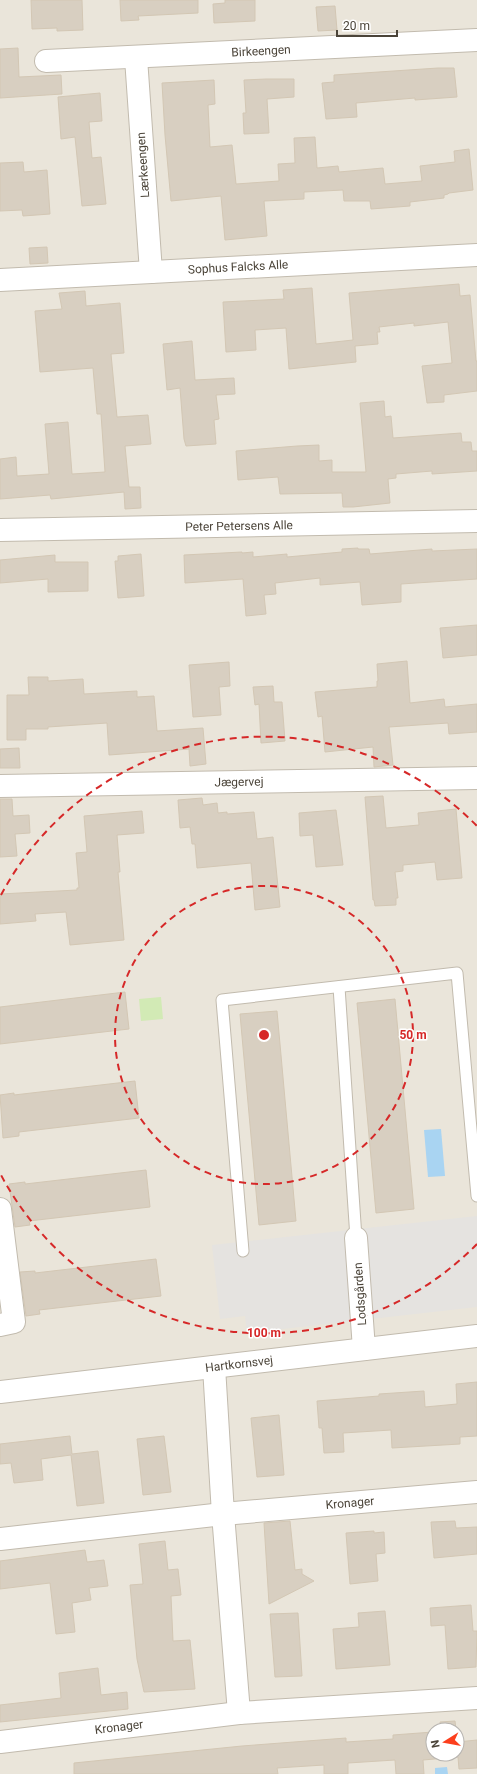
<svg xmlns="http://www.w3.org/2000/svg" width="477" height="1774" font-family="Roboto,sans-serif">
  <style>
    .residential { fill: #eae5da; fill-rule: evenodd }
    .green { fill: #d2eab5 }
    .parking { fill: #e5e3e0 }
    .water { fill: #a9d4f2 }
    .building { fill: #d8cfc1; stroke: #d3c7b4 }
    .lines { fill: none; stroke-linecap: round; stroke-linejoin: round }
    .service-casing { stroke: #c2bbae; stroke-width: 13 }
    .minor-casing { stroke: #c2bbae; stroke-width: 24 }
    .tertiary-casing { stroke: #c2bbae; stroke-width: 24 }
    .service { stroke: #fff; stroke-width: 11 }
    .minor { stroke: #fff; stroke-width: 22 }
    .tertiary { stroke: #fff; stroke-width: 22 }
    .ring { fill: none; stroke: #d62828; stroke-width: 2; stroke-dasharray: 7 5 }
    .labels { text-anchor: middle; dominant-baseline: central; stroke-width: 3; stroke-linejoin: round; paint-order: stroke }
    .street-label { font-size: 12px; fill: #4b4439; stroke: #fff }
    .centre { fill: #d62828; stroke: #fff; stroke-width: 2 }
    .ring-label { font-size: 12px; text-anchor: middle; font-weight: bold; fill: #d62828; stroke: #fff; stroke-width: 3; stroke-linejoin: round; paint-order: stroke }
  </style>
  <rect width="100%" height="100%" fill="#f6f3ec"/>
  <path class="residential" d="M0 0H477V1774H0ZM433 1730H457V1754H433Z"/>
  <polygon class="green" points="161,997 163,1019 141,1021 139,999"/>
  <polygon class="parking" points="477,1216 477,1307 247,1333 245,1316 220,1319 212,1245"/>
  <g class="water">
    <polygon points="441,1129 445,1176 428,1177 424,1130"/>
    <polygon points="447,1767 448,1774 435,1774 435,1768"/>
  </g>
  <g class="building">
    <polygon points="31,0 82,0 83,30 57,31 57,28 32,29"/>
    <polygon points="120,0 198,0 198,13 138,16 139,20 121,21"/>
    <polygon points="225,0 255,0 255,21 214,23 213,4 225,3"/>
    <polygon points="335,6 337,30 318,31 316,7"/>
    <polygon points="18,48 19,77 61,75 62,94 0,98 0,49"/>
    <polygon points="438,68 454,68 457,97 415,100 415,98 356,103 357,117 326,119 322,83 334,82 334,75"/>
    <polygon points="266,79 294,79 294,97 267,99 269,133 244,134 243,113 246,113 244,80"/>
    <polygon points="214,80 215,104 208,105 210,147 232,145 236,184 279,181 278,164 295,163 294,138 315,137 317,168 338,166 339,172 383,168 385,184 422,181 420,166 455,162 454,151 469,149 473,190 449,193 448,194 444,195 444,198 410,202 410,206 371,209 370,201 344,201 343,190 304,192 304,199 264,201 267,236 225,240 221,196 171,201 165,135 162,83"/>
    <polygon points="100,93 102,121 89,122 92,158 101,157 106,204 82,206 75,137 61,139 58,97"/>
    <polygon points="23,162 24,172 47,170 50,214 23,216 22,210 0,211 0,163"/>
    <polygon points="47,247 48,263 30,264 29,248"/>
    <polygon points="459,284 460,296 470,295 476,361 477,361 477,391 444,395 444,402 427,403 422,366 452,363 448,322 414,326 414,323 379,327 380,332 377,332 378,344 355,346 356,362 289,369 286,328 255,330 256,350 226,352 223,302 284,299 283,290 312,288 316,344 353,340 349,293"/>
    <polygon points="85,291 86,306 120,303 124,353 111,354 117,417 148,415 151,444 125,446 129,487 140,487 141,508 125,509 124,492 51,499 50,495 0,499 0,459 16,457 17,476 49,474 45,424 68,422 72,474 105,472 101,414 97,414 93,368 40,372 35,311 62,309 59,293"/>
    <polygon points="192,341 195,380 234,378 235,394 216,395 219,419 214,420 216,444 186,446 184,439 180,388 167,390 163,344"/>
    <polygon points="384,401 385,417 391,416 393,438 461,433 462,442 471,442 472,451 477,451 477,471 432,474 432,471 396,474 396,478 388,479 390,503 353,507 343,507 342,493 280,494 278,477 238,480 236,451 297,446 319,445 319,461 332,460 332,472 366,472 360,403"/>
    <polygon points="358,548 358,549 369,549 370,554 432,549 432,551 477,549 477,579 401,584 401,602 362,605 360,582 320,585 320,578 275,583 276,594 264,595 266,614 246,616 243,579 185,583 184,555 242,552 242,553 253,552 253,557 287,554 287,557 342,552 342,549"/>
    <polygon points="141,554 144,596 118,598 115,561 118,561 118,556"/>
    <polygon points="55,555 55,562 88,562 88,591 48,592 48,579 0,583 0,560"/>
    <polygon points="477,625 477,655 443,658 440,628"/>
    <polygon points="407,661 410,703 444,699 445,707 477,704 477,732 449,734 448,723 389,727 393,765 374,767 373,747 325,752 322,716 318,717 315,692 377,687 377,681 378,681 377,664"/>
    <polygon points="229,662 230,686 219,687 221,715 193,717 189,665"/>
    <polygon points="28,677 48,677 48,681 83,679 84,694 137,691 137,697 154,696 157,731 203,728 206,764 190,766 189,749 109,755 107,723 48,727 48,729 26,729 26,740 7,740 7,695 29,695"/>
    <polygon points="273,686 274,702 282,702 285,741 261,743 259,704 255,705 253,687"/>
    <polygon points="19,748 20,768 0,768 0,749"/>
    <polygon points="383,796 386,828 419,825 418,813 456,809 462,878 437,880 435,862 403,865 403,871 395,872 398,898 396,898 396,905 375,906 374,900 373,900 365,797"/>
    <polygon points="202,798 203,805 217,803 218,813 227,812 227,814 254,812 257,839 273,837 280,907 255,910 251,863 197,868 195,844 192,844 190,827 180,828 178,800"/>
    <polygon points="0,799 12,799 13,816 29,815 30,833 15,834 17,856 0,857"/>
    <polygon points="336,810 343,865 316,867 313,835 300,836 299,813"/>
    <polygon points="142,811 144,833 117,835 120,872 118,872 124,940 70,945 66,912 35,914 36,921 0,924 0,894 77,890 77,888 79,888 76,853 87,852 84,816"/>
    <polygon points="125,992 129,1029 0,1044 0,1007"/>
    <polygon points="395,999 414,1209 376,1213 357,1003"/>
    <polygon points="277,1011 296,1221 259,1225 240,1014"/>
    <polygon points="135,1081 139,1118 19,1132 19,1136 3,1138 0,1095 14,1093 14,1095"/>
    <polygon points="146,1170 150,1207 29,1221 30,1225 15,1227 9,1184 25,1182 25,1184"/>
    <polygon points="156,1259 161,1296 39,1310 40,1314 26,1316 20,1272 35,1271 35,1273"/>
    <polygon points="477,1382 477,1436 460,1437 460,1444 392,1448 391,1430 343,1433 344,1452 324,1453 322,1428 319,1428 317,1401 379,1396 379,1394 424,1391 425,1407 457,1404 456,1384"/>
    <polygon points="279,1415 284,1475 257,1477 251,1418"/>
    <polygon points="70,1436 72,1454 98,1451 104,1503 77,1506 71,1455 41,1459 43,1480 14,1483 11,1463 0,1464 0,1444"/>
    <polygon points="164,1436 171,1492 143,1495 137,1439"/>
    <polygon points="290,1521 295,1570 302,1569 302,1574 314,1581 269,1604 264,1523"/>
    <polygon points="455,1521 456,1528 477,1527 477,1554 434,1558 431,1522"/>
    <polygon points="374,1531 374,1533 384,1532 385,1553 376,1554 378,1581 350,1584 346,1533"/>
    <polygon points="165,1541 168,1570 178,1569 181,1595 171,1596 173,1641 190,1640 195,1689 144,1692 137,1659 130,1585 143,1584 139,1544"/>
    <polygon points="85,1550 87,1562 104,1560 108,1586 89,1588 91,1600 72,1603 75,1632 56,1634 50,1583 0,1589 0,1561"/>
    <polygon points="471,1605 473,1631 477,1631 476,1667 448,1669 445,1625 431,1626 430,1608"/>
    <polygon points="385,1611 390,1665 336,1669 333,1629 359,1627 358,1613"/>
    <polygon points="298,1613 302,1676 275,1677 270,1614"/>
    <polygon points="98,1668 101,1695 127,1692 128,1709 0,1722 0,1705 61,1698 59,1673"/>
    <polygon points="455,1721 456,1730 440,1730 440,1722"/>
    <polygon points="433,1732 433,1754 457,1754 457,1742 477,1740 477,1768 459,1769 458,1757 423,1760 424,1774 396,1774 395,1760 348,1763 348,1774 324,1774 324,1765 277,1768 278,1774 74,1774 74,1763 242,1746 346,1738 346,1742 393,1739 393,1735"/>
  </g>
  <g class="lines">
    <defs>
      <g id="service">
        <polyline points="339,987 356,1238"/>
        <polyline points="243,1251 222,1000 457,973 477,1196"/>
      </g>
      <g id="minor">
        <polyline points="136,58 151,272"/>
        <polyline points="46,61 477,40"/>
        <polyline points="0,280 477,255"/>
        <polyline points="0,530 477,521"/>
        <polyline points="0,786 477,778"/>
        <polyline points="0,1209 14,1322 0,1325"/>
        <polyline points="356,1238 364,1349"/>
        <polyline points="214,1367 223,1514 239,1713"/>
        <polyline points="0,1539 223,1514 477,1492"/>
        <polyline points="0,1742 239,1713 477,1698"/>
      </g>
      <polyline id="tertiary" points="0,1392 477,1336"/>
    </defs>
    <use href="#service" class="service-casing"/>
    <use href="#minor" class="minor-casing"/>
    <use href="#tertiary" class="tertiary-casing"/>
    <use href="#service" class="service"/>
    <use href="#minor" class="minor"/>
    <use href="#tertiary" class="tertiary"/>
  </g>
  <g class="ring">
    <circle cx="264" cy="1035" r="149"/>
    <path d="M477 1244A298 298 0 0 1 1 1175M1 895A298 298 0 0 1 477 826"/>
  </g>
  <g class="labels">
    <g class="street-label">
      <text transform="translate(261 51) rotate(-3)">Birkeengen</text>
      <text transform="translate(143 165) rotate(-94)">Lærkeengen</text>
      <text transform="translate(238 267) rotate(-3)">Sophus Falcks Alle</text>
      <text transform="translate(239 526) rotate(-1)">Peter Petersens Alle</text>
      <text transform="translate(239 782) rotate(-1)">Jægervej</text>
      <text transform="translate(360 1294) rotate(-94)">Lodsgården</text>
      <text transform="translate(239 1364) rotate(-7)">Hartkornsvej</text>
      <text transform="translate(350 1503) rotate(-5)">Kronager</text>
      <text transform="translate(119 1727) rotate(-7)">Kronager</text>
    </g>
  </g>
  <circle cx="264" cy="1035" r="6" class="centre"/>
  <g class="ring-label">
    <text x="413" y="1039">50 m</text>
    <text x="264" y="1337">100 m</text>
  </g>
  <g transform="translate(445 1742) rotate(259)"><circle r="19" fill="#ffffff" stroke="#b7b4b0"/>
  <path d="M0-3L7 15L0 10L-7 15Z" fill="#fc3f1d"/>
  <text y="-6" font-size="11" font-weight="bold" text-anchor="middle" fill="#4b4439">N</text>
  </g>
  <path d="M337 30v6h60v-6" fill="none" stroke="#4b4439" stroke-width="2"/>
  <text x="343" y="30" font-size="12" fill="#4b4439" stroke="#ffffff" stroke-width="3" paint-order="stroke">20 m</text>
</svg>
